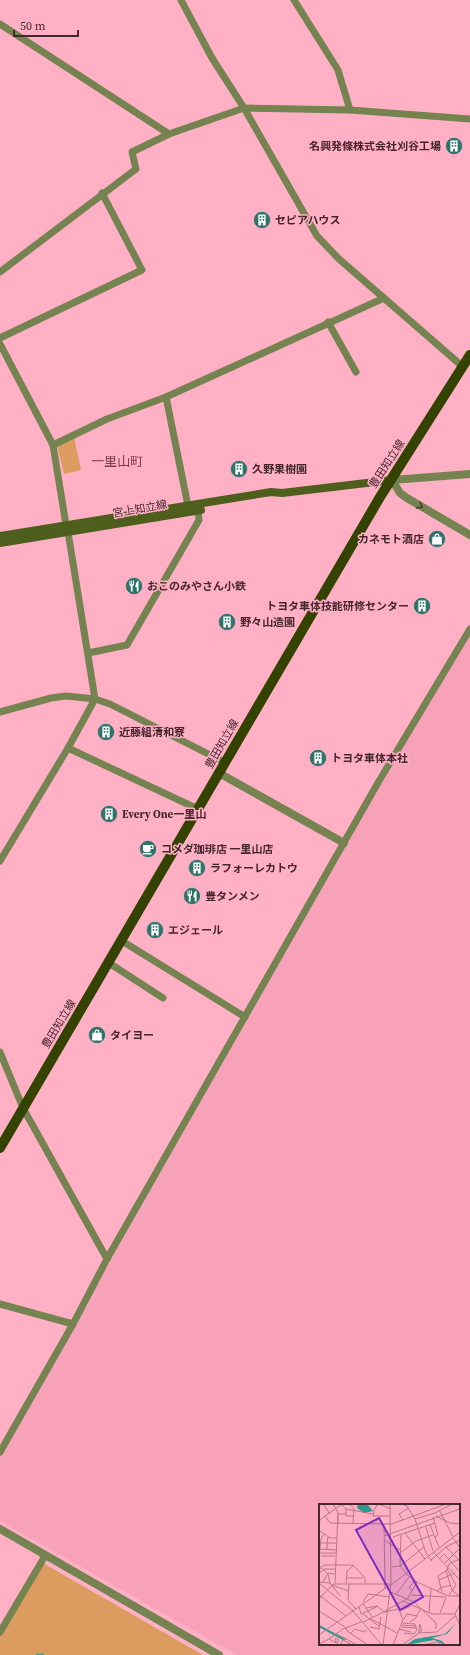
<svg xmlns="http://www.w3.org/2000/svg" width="470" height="1655" font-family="'Source Serif 4','Noto Sans JP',serif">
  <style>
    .built { fill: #f7a2b9; fill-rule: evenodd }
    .green { fill: #dc9b5f }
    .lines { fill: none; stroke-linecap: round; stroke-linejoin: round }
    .stream { stroke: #2b9b8c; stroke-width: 2.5 }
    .minor { stroke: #748350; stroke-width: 7 }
    .tertiary { stroke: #748350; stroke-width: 8 }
    .secondary { stroke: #4e5e1d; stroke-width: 8 }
    .primary { stroke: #354302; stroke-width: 10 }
    .oneway { stroke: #4e3936 }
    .labels { text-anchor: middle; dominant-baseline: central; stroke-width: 3; stroke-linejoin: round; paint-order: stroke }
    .poi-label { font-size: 11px; font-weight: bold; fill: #45262f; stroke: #ffb0c5; text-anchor: start }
    .street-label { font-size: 11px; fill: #45262f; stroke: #ffb0c5 }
    .quarter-label { font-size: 13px; fill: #7d3b4f; stroke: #ffb0c5 }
    .inset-river { fill: none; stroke: #2b9b8c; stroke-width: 2 }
    .inset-road { fill: none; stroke: #b57989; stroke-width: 1 }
    .view { fill: #7b2cbf; fill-opacity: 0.15; stroke: #7b2cbf; stroke-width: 2 }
    .inset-edge { fill: none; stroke: #45262f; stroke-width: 2 }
  </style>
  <rect width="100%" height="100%" fill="#ffb0c5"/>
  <path class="built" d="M470 629V1655H237L0 1521V1455ZM320 1505H459V1644H320Z"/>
  <g class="green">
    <polygon points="74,437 81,470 64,474 57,445"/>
    <polygon points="41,1562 203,1655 0,1655 0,1632"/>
  </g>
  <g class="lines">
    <polyline class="stream" points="37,1655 43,1655"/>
    <g class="minor">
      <polyline points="181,0 212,58 244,108 317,236 339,259 462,366"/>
      <polyline points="294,0 338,70 350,110"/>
      <polyline points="0,24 169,134"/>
      <polyline points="0,272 136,169 132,152 169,134 244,108 350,110 470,119"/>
      <polyline points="328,322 356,372"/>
      <polyline points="0,338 142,270 102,193"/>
      <polyline points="0,344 53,445 66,525"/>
      <polyline points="166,397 188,506"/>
      <polyline points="53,445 107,419 166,397 384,298"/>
      <polyline points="68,532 95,699 110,704 226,763"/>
      <polyline points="88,653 127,645 199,520 198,510"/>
      <polyline points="0,712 51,698 66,696 95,699 68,748 0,861"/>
      <polyline points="68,748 198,809"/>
      <polyline points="122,941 245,1017"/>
      <polyline points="109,963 163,998"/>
      <polyline points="0,1052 23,1108 107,1259"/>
      <polyline points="0,1304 73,1324"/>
      <polyline points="0,1452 73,1324 107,1259 379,781 470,629"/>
      <polyline points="0,1632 45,1556"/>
    </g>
    <g class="tertiary">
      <polyline points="470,474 392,480 400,493 407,498 470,535"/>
      <polyline points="219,773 344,843"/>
      <polyline points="0,1529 219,1655"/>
    </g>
    <g class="secondary">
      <polyline points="0,536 271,492 282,493 392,480"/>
      <polyline points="0,543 201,510"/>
    </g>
    <polyline class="primary" points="0,1148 380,497 470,355"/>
  </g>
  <defs><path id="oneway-chevron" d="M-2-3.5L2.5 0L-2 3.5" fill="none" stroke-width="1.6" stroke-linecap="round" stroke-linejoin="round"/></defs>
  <use class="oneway" href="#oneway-chevron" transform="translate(420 506) rotate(30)"/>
  <defs>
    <symbol id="building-disc" viewBox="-11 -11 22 22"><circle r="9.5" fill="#2e746a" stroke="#ffb0c5"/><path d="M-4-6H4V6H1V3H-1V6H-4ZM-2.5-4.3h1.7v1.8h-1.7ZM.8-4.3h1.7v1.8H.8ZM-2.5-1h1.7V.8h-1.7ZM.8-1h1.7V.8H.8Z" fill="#fff"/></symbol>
    <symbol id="shop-disc" viewBox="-11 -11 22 22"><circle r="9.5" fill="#2e746a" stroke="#ffb0c5"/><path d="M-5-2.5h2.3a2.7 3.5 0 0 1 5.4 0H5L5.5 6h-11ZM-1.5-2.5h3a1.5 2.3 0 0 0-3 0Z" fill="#fff"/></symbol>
    <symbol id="restaurant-disc" viewBox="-11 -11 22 22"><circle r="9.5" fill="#2e746a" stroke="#ffb0c5"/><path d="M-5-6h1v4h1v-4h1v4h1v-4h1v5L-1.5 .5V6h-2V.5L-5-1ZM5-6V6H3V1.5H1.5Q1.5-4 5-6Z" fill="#fff"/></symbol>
    <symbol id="cafe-disc" viewBox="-11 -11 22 22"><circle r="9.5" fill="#2e746a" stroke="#ffb0c5"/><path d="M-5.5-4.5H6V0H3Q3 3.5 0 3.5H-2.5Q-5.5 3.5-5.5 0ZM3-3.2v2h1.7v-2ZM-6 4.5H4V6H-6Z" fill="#fff"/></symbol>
  </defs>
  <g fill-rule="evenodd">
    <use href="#building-disc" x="444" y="136" width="20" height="20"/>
    <use href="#building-disc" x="252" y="210" width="20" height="20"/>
    <use href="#building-disc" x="229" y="459" width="20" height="20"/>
    <use href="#shop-disc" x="427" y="529" width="20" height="20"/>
    <use href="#restaurant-disc" x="124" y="576" width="20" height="20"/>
    <use href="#building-disc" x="412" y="596" width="20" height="20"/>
    <use href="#building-disc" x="217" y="612" width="20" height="20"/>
    <use href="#building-disc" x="96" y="722" width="20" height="20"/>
    <use href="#building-disc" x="308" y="748" width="20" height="20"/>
    <use href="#building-disc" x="99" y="804" width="20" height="20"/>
    <use href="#cafe-disc" x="138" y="839" width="20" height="20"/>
    <use href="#building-disc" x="187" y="858" width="20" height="20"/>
    <use href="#restaurant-disc" x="182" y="886" width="20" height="20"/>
    <use href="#building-disc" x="145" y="920" width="20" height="20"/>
    <use href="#shop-disc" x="87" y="1025" width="20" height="20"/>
  </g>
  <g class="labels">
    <g class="poi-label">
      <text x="441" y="146" text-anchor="end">名興発條株式会社刈谷工場</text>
      <text x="275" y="220">セピアハウス</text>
      <text x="252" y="469">久野果樹園</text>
      <text x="424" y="539" text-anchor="end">カネモト酒店</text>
      <text x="147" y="586">おこのみやさん小鉄</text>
      <text x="409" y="606" text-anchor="end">トヨタ車体技能研修センター</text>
      <text x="240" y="622">野々山造園</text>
      <text x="119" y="732">近藤組清和寮</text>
      <text x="331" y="758">トヨタ車体本社</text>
      <text x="122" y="814">Every One一里山</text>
      <text x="161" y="849">コメダ珈琲店 一里山店</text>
      <text x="210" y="868">ラフォーレカトウ</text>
      <text x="205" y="896">豊タンメン</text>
      <text x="168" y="930">エジェール</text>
      <text x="110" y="1035">タイヨー</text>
    </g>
    <g class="street-label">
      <text transform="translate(387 464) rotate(-57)">豊田知立線</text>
      <text transform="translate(140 509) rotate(-10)">宮上知立線</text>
      <text transform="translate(222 744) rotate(-60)">豊田知立線</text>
      <text transform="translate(59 1024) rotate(-59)">豊田知立線</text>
    </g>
    <g class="quarter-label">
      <text x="117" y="461">一里山町</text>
    </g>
  </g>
  <g transform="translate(319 1504)">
    <rect width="141" height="141" fill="#ffb0c5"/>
    <path d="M39 0H48L54 7 45 9 38 4ZM138 118 128 130 113 134 123 137 127 141 115 136 87 141 96 135 126 130Z" fill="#2b9b8c"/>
    <path class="inset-river" d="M0 122 26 136"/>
    <path class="inset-road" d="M4 0 11 10M14 0 19 9 16 79M30 0 35 4 34 19M59 0 55 6 54 12H71M60 0 72 5M83 0 88 2 96 15 107 49 113 57M23 1 27 5 54 10M27 5V12H35M121 7 134 33M6 12 23 0M117 12 131 19 141 20M114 13 119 31 115 34M96 15 116 9 133 0M84 16 80 10 90 4M0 17 6 12 11 19 73 20 127 0M19 19V10H27M65 20 66 85M111 21 120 43M107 23 114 47M0 26 11 34H17M86 29 106 55M65 32 141 5M9 33 8 39H17M74 33 116 19M134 34 141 44M65 36 81 46M2 39H8V46M127 43 140 56 141 61M0 45 17 46M114 48 141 76M0 49H17M81 49 97 37 114 31M2 52H16M0 54 2 35 5 30M121 54 125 50 141 68M112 56 127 43 141 36M126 59 141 44M0 61 9 70 11 79M17 61H34M34 61 46 74V79M81 62 82 31M81 62 105 43M73 63 81 62 87 69M128 65 137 81M0 66 5 61H17M127 67 133 86 140 92M0 69 6 65H16M87 70 98 78 129 92H141M27 74H44M120 76 136 69M0 78 11 79 21 92M4 78 9 69 16 70M0 79 34 107 63 141M27 79 28 67 34 62M30 80 29 96 37 105M13 81 29 87M72 81 141 28M94 87 90 84 95 77M119 87 121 84 132 81M72 88 95 98 117 119V125M123 88 119 72 127 67 131 59 141 55M78 89 90 73M0 91 27 112M92 91 127 93M130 91 137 81M0 95 14 80H71M84 97 113 110H136M44 98 49 90 71 93M141 100 136 110 141 122M40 103 42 110 49 107 44 99M47 104 58 102 65 108 89 94 98 78M0 107 26 123M81 107 92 102M110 109 112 84M121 109 127 94M44 110 61 123M54 114 49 107 59 102M52 115 78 129M85 115 88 110 98 112M44 118 65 108 80 105M91 118 96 115 101 106M84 119 96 120 98 126 95 130 85 129M83 121 97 122M27 123 28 127 49 141M51 123 60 125 62 113M83 123 97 124M80 125 92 128M100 127H103L101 120 100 126V129M32 129 36 125 45 128 48 126M18 130 38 141M0 131 71 81M17 134 20 136 19 138 16 137ZM10 135 24 125 42 118M0 140 10 135 21 141M21 141 24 136 33 141M64 141 72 79 71 0M74 141 84 116 78 100M83 141 100 129 118 128 136 112M103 141 118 138 124 141"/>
    <path class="view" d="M60 14 104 93 81 106 37 26Z"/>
    <rect width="141" height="141" class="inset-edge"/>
  </g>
  <path d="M14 30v6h64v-6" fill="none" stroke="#45262f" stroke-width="2"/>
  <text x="20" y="30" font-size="12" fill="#45262f" stroke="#ffb0c5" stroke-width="3" paint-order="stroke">50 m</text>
</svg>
